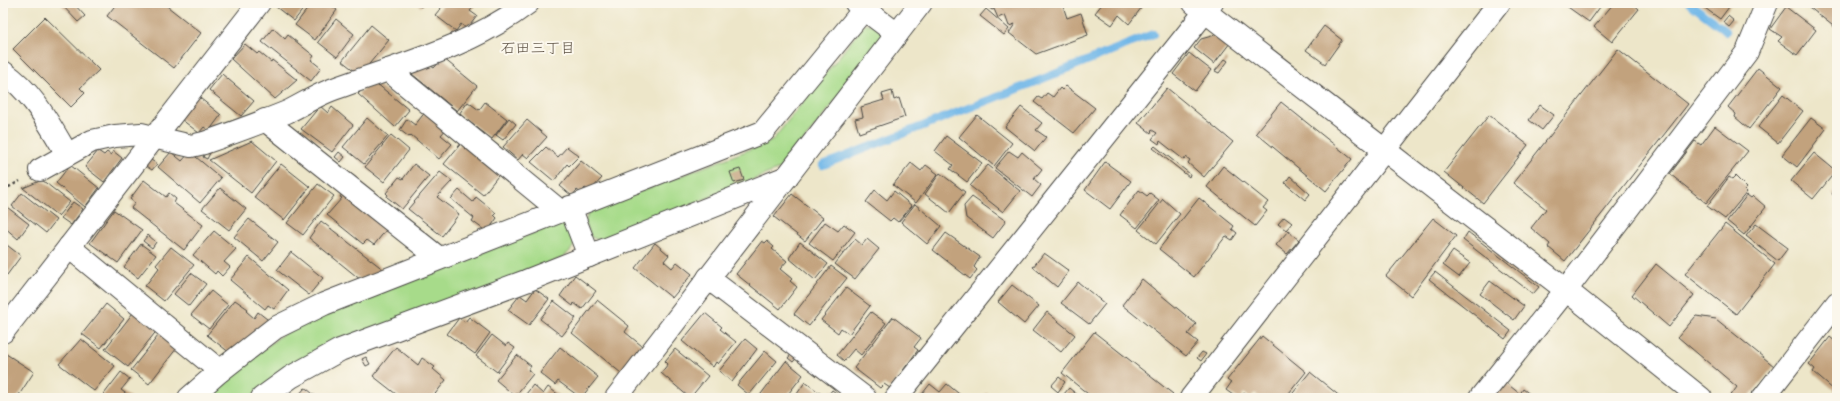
<svg xmlns="http://www.w3.org/2000/svg" width="1840" height="401" font-family="Mali,'Klee One',sans-serif">
  <style>
    .green { fill: #a7db8a; stroke: #69835a }
    .lines { fill: none; stroke-linecap: round; stroke-linejoin: round }
    .stream { stroke: #71b7e8; stroke-width: 8 }
    .building { fill: #c2a27d }
    .minor-casing { stroke: #484743; stroke-width: 24 }
    .path { stroke: #484743; stroke-width: 2.5; stroke-dasharray: 3 3; stroke-linecap: butt }
    .minor { stroke: #fff; stroke-width: 22 }
    .labels { text-anchor: middle; dominant-baseline: central; stroke-width: 4; stroke-linejoin: round; paint-order: stroke }
    .neighbourhood-label { font-size: 15px; fill: #605548; stroke: #fbf7ec }
  </style>
  <rect width="100%" height="100%" fill="#fbf7ec"/>
  <filter id="ink" filterUnits="userSpaceOnUse"><feTurbulence type="fractalNoise" baseFrequency=".025" numOctaves="2"/><feDisplacementMap in="SourceGraphic" scale="8" xChannelSelector="R" yChannelSelector="G"/><feConvolveMatrix kernelMatrix="1 2 1 2 8 2 1 2 1" color-interpolation-filters="sRGB"/></filter>
  <filter id="wash" filterUnits="userSpaceOnUse"><feTurbulence type="fractalNoise" baseFrequency=".012" numOctaves="4" result="noise"/><feDisplacementMap in="SourceGraphic" scale="16" xChannelSelector="R" yChannelSelector="G"/><feGaussianBlur stdDeviation="0.9" result="paint"/><feColorMatrix in="noise" values="0 0 0 0 0 0 0 0 0 0 0 0 0 0 0 0 0 1.4 0 .05"/><feComposite in="paint" operator="in"/></filter>
  <g filter="url(#wash)">
    <rect width="100%" height="100%" fill="#ede6c9"/>
    <g class="green">
      <polygon points="865,24 873,24 883,33 882,42 782,168 601,241 591,237 585,222 588,213 602,206 772,141"/>
      <path d="M562 222 571 227C576 244 576 247 562 258L278 375 249 398H202L283 334 325 313Z"/>
    </g>
    <g class="lines">
      <g class="stream">
        <polyline points="1689,3 1726,31"/>
        <polyline points="823,165 1035,82 1153,34"/>
      </g>
    </g>
    <g id="blocks">
      <g class="building">
        <polygon points="60,3 73,3 85,16 78,22"/>
        <polygon points="117,3 163,3 201,33 174,68 107,16"/>
        <polygon points="271,3 308,3 294,21"/>
        <polygon points="312,3 328,3 337,10 315,40 295,25"/>
        <polygon points="416,3 424,3 421,7"/>
        <polygon points="445,3 477,3 470,11 477,16 467,29 461,24 456,31 435,15"/>
        <polygon points="983,3 1062,3 1067,18 1081,13 1088,35 1036,54 1009,33 1015,24 1009,26 1005,15 998,18 994,9 992,10"/>
        <polygon points="1103,3 1145,3 1129,24 1119,15 1112,25 1095,13"/>
        <polygon points="1566,3 1603,3 1589,22 1565,5"/>
        <polygon points="1614,3 1632,3 1639,9 1612,42 1594,27"/>
        <polygon points="1698,3 1732,3 1720,19"/>
        <polygon points="1804,3 1837,3 1837,29"/>
        <polygon points="1786,7 1816,30 1797,55 1778,41 1782,37 1770,29"/>
        <polygon points="986,9 1009,29 1004,35 980,16"/>
        <polygon points="1728,16 1734,21 1729,27 1723,22"/>
        <polygon points="45,17 99,70 80,88 85,93 71,107 13,49"/>
        <polygon points="336,19 354,34 337,57 318,42"/>
        <polygon points="371,25 389,40 360,75 342,61"/>
        <polygon points="1324,26 1342,40 1325,64 1306,50"/>
        <polygon points="273,28 285,39 288,35 314,56 311,60 321,68 311,81 262,42"/>
        <polygon points="1219,34 1230,43 1214,64 1194,48 1201,39"/>
        <polygon points="245,44 257,54 259,52 271,62 272,60 297,80 275,99 231,59"/>
        <polygon points="1618,49 1688,104 1565,261 1548,247 1550,244 1531,228 1546,209 1513,183"/>
        <polygon points="1189,53 1211,70 1195,91 1173,74"/>
        <polygon points="443,58 477,86 457,111 412,74 416,68 428,64 434,68"/>
        <polygon points="1225,59 1228,61 1219,73 1215,71"/>
        <polygon points="1758,68 1782,87 1749,129 1735,117 1736,114 1728,107"/>
        <polygon points="1837,73 1837,81 1833,78"/>
        <polygon points="222,74 254,101 241,116 209,90"/>
        <polygon points="376,83 409,110 395,127 358,94 363,89"/>
        <polygon points="1066,86 1095,108 1074,133 1034,102 1038,97 1042,99 1047,93 1053,97 1060,88 1062,90"/>
        <polygon points="1167,88 1233,142 1204,177 1188,163 1190,160 1186,157 1184,160 1160,141 1159,144 1152,139 1157,133 1152,130 1151,133 1138,123"/>
        <polygon points="892,91 894,100 899,98 905,117 859,133 855,119 863,117 861,107 884,100 882,94"/>
        <polygon points="195,94 221,115 209,131 204,127 199,133 177,116"/>
        <polygon points="1783,95 1803,111 1778,143 1758,127"/>
        <polygon points="468,102 479,110 485,102 507,119 492,139 459,114"/>
        <polygon points="1281,102 1352,159 1326,191 1256,133"/>
        <polygon points="1540,105 1554,115 1542,130 1529,120"/>
        <polygon points="320,106 328,113 332,107 353,125 332,152 301,129"/>
        <polygon points="1021,107 1042,123 1036,130 1046,137 1035,151 1005,127"/>
        <polygon points="426,111 447,128 441,135 452,144 439,159 411,135 409,137 400,130 407,119 415,125"/>
        <polygon points="977,115 1012,143 994,166 959,137"/>
        <polygon points="1489,115 1528,145 1483,203 1444,172"/>
        <polygon points="367,118 388,136 364,164 343,147"/>
        <polygon points="509,118 516,124 503,140 496,135"/>
        <polygon points="1811,118 1826,129 1797,167 1782,155"/>
        <polygon points="527,120 547,137 528,158 523,154 518,160 503,147"/>
        <polygon points="1715,126 1748,151 1706,203 1670,174 1695,141 1701,145"/>
        <polygon points="391,135 409,150 384,182 365,167"/>
        <polygon points="946,136 982,163 967,182 950,169 953,165 935,151"/>
        <polygon points="252,141 276,161 251,193 209,160"/>
        <polygon points="463,141 501,172 483,195 444,164"/>
        <polygon points="1155,146 1190,174 1189,177 1153,148"/>
        <polygon points="546,147 558,157 567,147 579,156 569,166 567,164 554,181 531,162"/>
        <polygon points="98,151 104,155 107,152 111,155 113,151 122,158 104,182 85,167"/>
        <polygon points="206,151 210,153 207,159 203,157"/>
        <polygon points="1009,151 1018,157 1022,152 1042,169 1034,179 1041,185 1032,197 995,168"/>
        <polygon points="171,152 182,161 190,152 221,178 200,203 158,167"/>
        <polygon points="339,152 345,157 341,162 335,157"/>
        <polygon points="1814,153 1836,171 1813,199 1791,181"/>
        <polygon points="148,158 157,164 152,170 144,165"/>
        <polygon points="581,161 602,178 590,191 585,188 581,193 577,190 572,196 560,186"/>
        <polygon points="1105,162 1131,181 1110,209 1085,190"/>
        <polygon points="911,163 921,171 926,165 938,174 916,203 893,185"/>
        <polygon points="281,164 310,187 284,220 254,197"/>
        <polygon points="414,164 429,176 402,209 387,197 388,195 386,193 399,177 403,179"/>
        <polygon points="70,165 99,188 85,207 56,183"/>
        <polygon points="988,165 1020,191 1003,212 970,186"/>
        <polygon points="1223,166 1268,202 1263,208 1267,211 1255,226 1207,187"/>
        <polygon points="740,169 744,180 734,183 730,172"/>
        <polygon points="440,172 452,181 437,197 459,214 442,236 408,209"/>
        <polygon points="940,173 965,192 949,213 925,194"/>
        <polygon points="1290,176 1310,194 1305,200 1285,183"/>
        <polygon points="1735,176 1747,188 1745,190 1747,192 1725,219 1707,206 1729,177 1732,179"/>
        <polygon points="42,180 70,202 58,216 23,188"/>
        <polygon points="144,180 166,197 169,193 176,199 174,203 203,225 184,250 131,208 135,203 130,199"/>
        <polygon points="318,184 334,196 303,235 287,223"/>
        <polygon points="220,188 246,209 229,230 202,209"/>
        <polygon points="1837,188 1837,197 1832,194"/>
        <polygon points="459,190 473,202 476,197 496,213 494,215 497,218 487,232 472,221 474,218 451,199"/>
        <polygon points="875,190 887,200 894,191 912,206 898,222 893,218 890,221 866,202"/>
        <polygon points="1139,190 1147,196 1150,193 1159,200 1137,228 1120,215"/>
        <polygon points="344,191 386,230 374,245 367,240 363,244 327,215 342,198 340,197"/>
        <polygon points="22,193 56,220 46,233 12,206"/>
        <polygon points="792,194 823,218 805,241 774,217"/>
        <polygon points="1747,195 1751,198 1753,196 1766,207 1744,235 1727,221"/>
        <polygon points="972,197 1006,221 993,238 966,218 964,206"/>
        <polygon points="1199,198 1234,226 1232,229 1237,233 1232,240 1226,236 1194,277 1159,249"/>
        <polygon points="1163,199 1180,214 1156,244 1138,230"/>
        <polygon points="73,202 83,209 71,225 61,218"/>
        <polygon points="3,204 29,224 18,239 3,226"/>
        <polygon points="915,204 941,226 927,244 901,222"/>
        <polygon points="114,210 142,230 118,263 90,243"/>
        <polygon points="1284,217 1292,223 1286,230 1278,224"/>
        <polygon points="1433,218 1456,236 1411,296 1386,276"/>
        <polygon points="249,219 278,242 263,261 234,237"/>
        <polygon points="321,221 384,270 361,280 309,238"/>
        <polygon points="825,222 838,231 844,224 855,232 833,261 809,243"/>
        <polygon points="1725,224 1775,264 1736,314 1685,274"/>
        <polygon points="1756,224 1788,248 1778,261 1746,236"/>
        <polygon points="214,231 236,249 224,262 230,267 222,276 217,271 215,274 193,255"/>
        <polygon points="1288,231 1299,240 1287,254 1276,245"/>
        <polygon points="1468,232 1539,287 1533,294 1463,240"/>
        <polygon points="946,233 980,257 974,267 977,270 970,279 933,250"/>
        <polygon points="148,235 156,242 152,248 143,241"/>
        <polygon points="855,239 862,245 867,239 879,249 855,279 835,264"/>
        <polygon points="762,241 765,243 767,241 774,247 772,249 787,261 780,269 792,279 790,281 797,287 780,309 736,274"/>
        <polygon points="3,242 21,256 7,275 3,273"/>
        <polygon points="800,242 828,264 815,280 789,258"/>
        <polygon points="655,243 669,255 664,261 672,268 677,262 692,274 672,298 635,268"/>
        <polygon points="141,244 156,255 138,278 124,267"/>
        <polygon points="171,247 194,265 164,301 145,286 159,268 156,265"/>
        <polygon points="1453,251 1470,263 1459,277 1443,265"/>
        <polygon points="291,252 323,278 309,295 277,270"/>
        <polygon points="1044,253 1069,271 1057,287 1033,267"/>
        <polygon points="249,257 288,290 274,309 268,305 265,309 230,280"/>
        <polygon points="1656,264 1694,295 1669,327 1632,295"/>
        <polygon points="831,266 847,278 809,326 794,314"/>
        <polygon points="1435,272 1511,331 1505,339 1429,279"/>
        <polygon points="191,273 206,284 189,306 174,294"/>
        <polygon points="575,275 596,291 582,309 574,303 573,306 560,296"/>
        <polygon points="1142,279 1196,324 1188,334 1198,342 1186,356 1122,305"/>
        <polygon points="1490,281 1524,306 1514,320 1480,294"/>
        <polygon points="1078,282 1105,304 1089,324 1061,303"/>
        <polygon points="1012,285 1039,306 1024,324 998,302"/>
        <polygon points="846,288 870,306 849,334 841,328 838,333 821,320"/>
        <polygon points="535,289 549,299 529,325 508,310 520,295 527,300"/>
        <polygon points="211,291 228,305 209,329 191,315"/>
        <polygon points="235,300 248,309 246,311 254,318 258,312 272,323 230,353 207,335"/>
        <polygon points="597,300 629,326 625,332 642,346 621,373 572,333"/>
        <polygon points="554,301 576,318 562,336 540,319"/>
        <polygon points="106,304 124,319 101,348 82,334"/>
        <polygon points="136,309 158,329 128,367 105,349"/>
        <polygon points="871,312 886,323 861,355 854,349 844,361 837,355"/>
        <polygon points="1047,312 1075,335 1061,352 1033,330"/>
        <polygon points="705,313 722,327 720,329 736,342 718,364 716,362 713,367 682,341"/>
        <polygon points="1696,316 1716,319 1774,366 1748,398 1729,398 1737,387 1678,337"/>
        <polygon points="469,317 490,333 475,354 447,334 459,318 465,322"/>
        <polygon points="893,317 921,338 914,347 918,350 890,388 884,384 880,388 854,368"/>
        <polygon points="162,331 180,344 149,384 131,370"/>
        <polygon points="1094,332 1173,394 1170,398 1093,398 1062,373"/>
        <polygon points="492,335 506,346 508,343 515,348 497,372 476,356"/>
        <polygon points="1262,336 1306,372 1285,398 1260,398 1255,393 1250,398 1244,393 1241,398 1237,398 1226,390 1231,383 1227,380"/>
        <polygon points="1830,337 1837,343 1837,389 1835,391 1813,372 1815,369 1809,364"/>
        <polygon points="81,339 115,366 94,391 59,364"/>
        <polygon points="745,339 757,349 732,382 719,371"/>
        <polygon points="396,347 418,365 422,358 435,367 433,369 446,380 432,398 401,398 373,376"/>
        <polygon points="560,347 598,377 581,398 558,381 555,385 540,373"/>
        <polygon points="675,349 708,376 690,398 661,373 668,364 665,361"/>
        <polygon points="765,351 777,361 749,395 737,385"/>
        <polygon points="794,351 799,355 793,362 788,358"/>
        <polygon points="3,352 34,372 17,398 7,398 3,395"/>
        <polygon points="1202,352 1206,354 1201,361 1197,358"/>
        <polygon points="517,355 531,366 528,370 533,374 515,396 496,380"/>
        <polygon points="366,357 370,364 366,366 362,359"/>
        <polygon points="786,361 803,375 785,398 758,398"/>
        <polygon points="121,372 130,379 121,390 132,398 101,398"/>
        <polygon points="1310,372 1342,398 1289,398"/>
        <polygon points="1059,377 1065,382 1058,392 1051,386"/>
        <polygon points="805,382 824,396 823,398 795,397"/>
        <polygon points="1505,382 1520,394 1523,389 1531,395 1529,398 1493,398"/>
        <polygon points="930,384 940,392 947,384 964,398 919,398"/>
        <polygon points="533,385 543,394 548,387 563,398 523,398"/>
        <polygon points="305,388 307,389 318,398 296,398"/>
        <polygon points="1069,388 1081,398 1068,398 1064,394"/>
        <polygon points="832,390 843,398 826,398"/>
        <polygon points="986,393 993,398 982,398"/>
      </g>
    </g>
  </g>
  <g filter="url(#ink)">
    <use href="#blocks" fill-opacity="0" stroke="#484743" stroke-width="1"/>
    <g class="lines">
      <defs>
        <g id="minor">
          <polyline points="856,3 897,34"/>
          <polyline points="1194,3 1566,290 1701,398"/>
          <polyline points="388,70 560,211"/>
          <path d="M3 72C33 92 49 124 67 154"/>
          <polyline points="265,120 439,258"/>
          <path d="M40 170 92 141 115 136 141 134 191 146 204 143C232 133 260 123 287 112 302 105 315 96 331 90 398 65 469 48 528 3"/>
          <polyline points="570,207 589,256"/>
          <polyline points="69,247 220,371"/>
          <polyline points="708,278 865,398"/>
          <polyline points="3,332 259,3"/>
          <polyline points="189,398 220,371 275,328 324,304 763,132 869,3"/>
          <polyline points="262,398 291,377 340,350 526,281 787,177"/>
          <polyline points="616,398 921,3"/>
          <polyline points="896,398 1212,3"/>
          <polyline points="1191,398 1499,3"/>
          <polyline points="1480,398 1566,290 1747,52 1767,3"/>
          <polyline points="1763,398 1837,303"/>
        </g>
      </defs>
      <use href="#minor" class="minor-casing"/>
      <polyline class="path" points="3,190 20,181"/>
      <use href="#minor" class="minor"/>
    </g>
  </g>
  <g class="labels">
    <g class="neighbourhood-label">
      <text x="538" y="47">石田三丁目</text>
    </g>
  </g>
  <rect width="1840" height="401" fill="none" stroke="#fbf7ec" stroke-width="16"/>
</svg>
